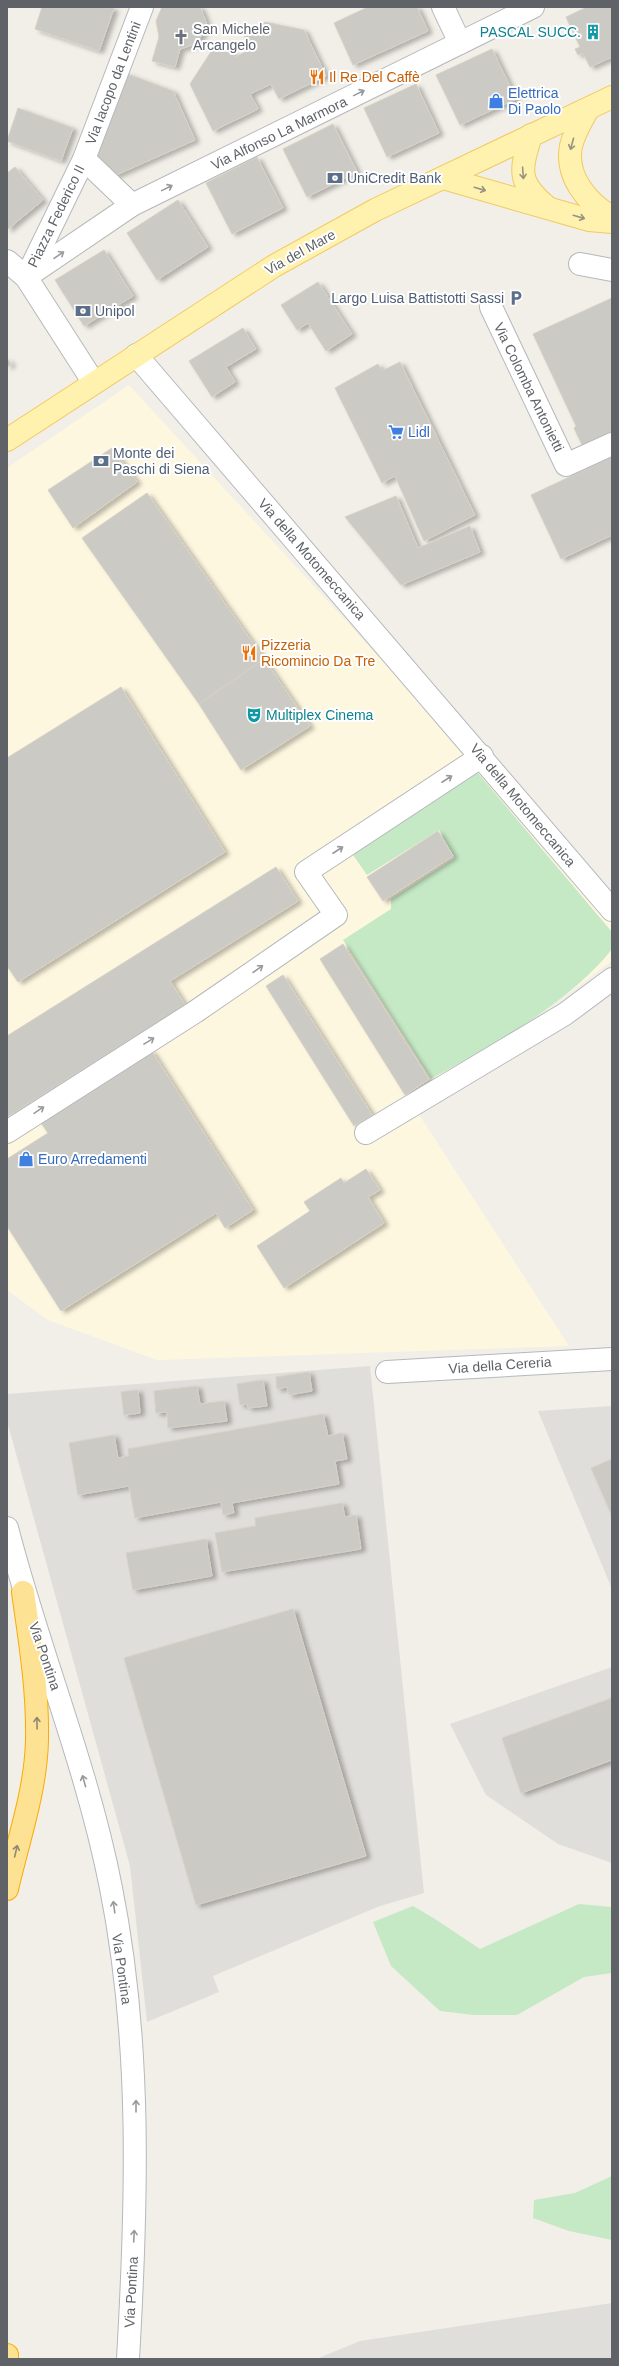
<svg xmlns="http://www.w3.org/2000/svg" width="619" height="2366" font-family="Helvetica,sans-serif">
  <style>
    .commercial { fill: #fef7e0 }
    .industrial { fill: #e0deda }
    .green { fill: #c5e8c5 }
    .building { fill: #cccac5; stroke: #d6d1c6; filter: url(#shadow) }
    .lines { fill: none; stroke-linecap: round; stroke-linejoin: round }
    .minor-casing { stroke: #b5b8bc; stroke-width: 24 }
    .major-casing { stroke: #f2c960; stroke-width: 24 }
    .highway-casing { stroke: #f9ab00; stroke-width: 24 }
    .minor { stroke: #fff; stroke-width: 22 }
    .major { stroke: #fff2af; stroke-width: 22 }
    .highway { stroke: #fde293; stroke-width: 22 }
    .oneway { stroke: #979a9d }
    .oneway2 { stroke: #979581 }
    .oneway3 { stroke: #8e8975 }
    .labels { text-anchor: middle; dominant-baseline: central; stroke-width: 4; stroke-linejoin: round; paint-order: stroke }
    .worship-label { font-size: 14px; fill: #5b616d; stroke: #fff; text-anchor: start }
    .culture-label { font-size: 14px; fill: #0d838f; stroke: #fff; text-anchor: end }
    .food-label { font-size: 14px; fill: #c56008; stroke: #fff; text-anchor: start }
    .street-label { font-size: 14px; fill: #5f6368; stroke: #fff }
    .shop-label { font-size: 14px; fill: #366cbe; stroke: #fff; text-anchor: start }
    .service-label { font-size: 14px; fill: #4e5e75; stroke: #fff; text-anchor: start }
  </style>
  <defs>
    <filter id="shadow"><feDropShadow dx="4.5" dy="2.5" stdDeviation="2" flood-color="#0004"/></filter>
  </defs>
  <rect width="100%" height="100%" fill="#f1efe8"/>
  <polygon class="commercial" points="129,385 484,771 612,921 612,961 543,1012 407,1096 569,1346 157,1360 48,1320 7,1290 7,468"/>
  <g class="industrial">
    <polygon points="370,1366 424,1893 380,1906 213,1976 219,1992 147,2022 130,1866 7,1421 7,1394"/>
    <polygon points="612,1406 612,1589 538,1411"/>
    <polygon points="612,1667 612,1863 558,1844 486,1795 450,1724"/>
    <polygon points="612,2303 612,2359 316,2359 360,2341"/>
  </g>
  <g class="green">
    <path d="M477 772 612 932V949C570 1003 491 1046 431 1079L343 940 391 909V899L455 858 439 830 367 875 353 855V851Z"/>
    <polygon points="579,1904 612,1907 612,1973 584,1977 517,2015 474,2015 440,2011 391,1966 373,1922 413,1906 435,1919 480,1949"/>
    <polygon points="612,2176 612,2240 569,2231 533,2218 534,2200 575,2193"/>
  </g>
  <g class="building">
    <polygon points="42,7 114,8 99,51 35,29"/>
    <polygon points="162,7 200,7 206,22 205,30 196,44 180,49 175,67 152,61 159,37 156,21"/>
    <polygon points="368,7 417,7 428,31 353,65 334,23"/>
    <polygon points="587,7 612,7 612,57 590,67 583,53 578,55 575,49 580,47 566,17"/>
    <polygon points="265,22 304,30 326,76 279,99 271,84 250,94 258,109 213,131 190,84 214,47 227,41 235,57 251,49 243,34"/>
    <polygon points="492,49 516,99 460,125 436,75"/>
    <polygon points="125,73 173,91 195,140 114,176 93,155"/>
    <polygon points="416,84 439,133 387,157 364,108"/>
    <polygon points="18,108 73,128 61,161 7,141"/>
    <polygon points="333,124 357,172 307,197 283,149"/>
    <polygon points="257,157 283,208 232,234 206,183"/>
    <polygon points="15,167 43,200 7,230 7,173"/>
    <polygon points="178,200 208,247 157,280 127,233"/>
    <polygon points="104,250 133,296 84,326 55,280"/>
    <polygon points="318,282 352,334 326,351 308,323 297,330 281,305"/>
    <polygon points="612,298 612,431 582,445 574,428 576,426 533,334"/>
    <polygon points="243,328 256,349 226,367 235,382 212,397 189,361"/>
    <polygon points="7,358 11,364 7,367"/>
    <polygon points="400,362 475,515 424,541 395,476 382,483 335,388 378,364 382,371"/>
    <polygon points="112,448 137,482 73,528 48,490"/>
    <polygon points="612,457 612,535 561,559 531,495"/>
    <polygon points="147,493 264,659 199,704 82,538"/>
    <polygon points="396,496 418,548 470,526 480,552 401,585 345,517"/>
    <polygon points="264,659 310,726 241,770 199,704"/>
    <polygon points="121,687 225,852 18,982 7,966 7,758"/>
    <polygon points="438,831 453,856 383,901 367,877"/>
    <polygon points="276,867 298,901 170,981 185,1005 7,1117 7,1036"/>
    <polygon points="343,944 429,1079 405,1095 320,959"/>
    <polygon points="283,975 372,1115 354,1126 266,986"/>
    <polygon points="151,1050 253,1210 225,1228 216,1213 61,1311 7,1226 7,1159 48,1133 39,1120"/>
    <polygon points="366,1169 380,1190 368,1197 384,1223 284,1288 257,1246 310,1211 304,1202 341,1178 344,1183"/>
    <polygon points="309,1372 312,1391 289,1395 287,1387 277,1389 276,1377"/>
    <polygon points="263,1380 267,1406 248,1408 247,1404 240,1405 237,1384"/>
    <polygon points="197,1386 200,1404 224,1401 227,1421 168,1428 167,1412 156,1413 154,1391"/>
    <polygon points="138,1390 140,1413 124,1415 121,1392"/>
    <polygon points="323,1414 328,1436 342,1433 347,1459 335,1461 339,1484 232,1503 234,1513 223,1515 221,1502 135,1518 129,1486 78,1495 69,1443 114,1435 118,1458 129,1456 128,1449"/>
    <polygon points="612,1459 612,1516 591,1468"/>
    <polygon points="342,1503 345,1517 356,1515 361,1549 222,1572 215,1533 256,1526 255,1518"/>
    <polygon points="206,1539 212,1576 133,1590 126,1553"/>
    <polygon points="293,1609 366,1856 196,1905 124,1658"/>
    <polygon points="612,1698 612,1760 521,1793 502,1738"/>
  </g>
  <g class="lines">
    <defs>
      <g id="minor">
        <polyline points="443,7 460,43"/>
        <polyline points="84,159 132,205"/>
        <polyline points="7,261 26,277 94,383"/>
        <polyline points="580,264 612,270"/>
        <polyline points="27,276 84,159 142,7"/>
        <polyline points="26,277 132,205 533,7"/>
        <polyline points="491,307 566,465 612,444"/>
        <polyline points="136,355 612,910"/>
        <polyline points="7,1132 195,1012 336,915 306,872 482,756"/>
        <polyline points="366,1133 565,1014 612,979"/>
        <polyline points="387,1372 612,1359"/>
        <path d="M7 1528C38 1649 87 1765 111 1888 142 2043 137 2202 128 2359"/>
      </g>
      <g id="major">
        <path d="M588 109C582 120 574 133 571 146 565 176 587 203 612 217"/>
        <path d="M531 135C520 171 517 182 547 207"/>
        <polyline points="443,178 589,220 612,222"/>
        <polyline points="7,440 274,266 375,210 612,97"/>
      </g>
      <g id="highway">
        <path d="M7 1889C18 1841 36 1790 37 1740 38 1690 30 1642 23 1592"/>
        <polyline points="7,2355 7,2359"/>
      </g>
    </defs>
    <use href="#minor" class="minor-casing"/>
    <use href="#major" class="major-casing"/>
    <use href="#highway" class="highway-casing"/>
    <use href="#minor" class="minor"/>
    <use href="#major" class="major"/>
    <use href="#highway" class="highway"/>
  </g>
  <defs><path id="oneway-shaft" d="M-6 0H5M1.5-3L5.5 0L1.5 3" fill="none" stroke-width="1.6" stroke-linecap="round" stroke-linejoin="round"/></defs>
  <g class="oneway">
    <use href="#oneway-shaft" transform="translate(359 93) rotate(-26)"/>
    <use href="#oneway-shaft" transform="translate(167 188) rotate(-26)"/>
    <use href="#oneway-shaft" transform="translate(59 255) rotate(-34)"/>
    <use href="#oneway-shaft" transform="translate(447 779) rotate(-33)"/>
    <use href="#oneway-shaft" transform="translate(338 850) rotate(-33)"/>
    <use href="#oneway-shaft" transform="translate(258 969) rotate(-35)"/>
    <use href="#oneway-shaft" transform="translate(149 1041) rotate(-32)"/>
    <use href="#oneway-shaft" transform="translate(39 1110) rotate(-34)"/>
    <use href="#oneway-shaft" transform="translate(84 1781) rotate(-106)"/>
    <use href="#oneway-shaft" transform="translate(114 1907) rotate(-98)"/>
    <use href="#oneway-shaft" transform="translate(136 2106) rotate(-90)"/>
    <use href="#oneway-shaft" transform="translate(134 2236) rotate(-87)"/>
  </g>
  <g class="oneway2">
    <use href="#oneway-shaft" transform="translate(572 144) rotate(105)"/>
    <use href="#oneway-shaft" transform="translate(523 173) rotate(86)"/>
    <use href="#oneway-shaft" transform="translate(480 189) rotate(16)"/>
    <use href="#oneway-shaft" transform="translate(579 217) rotate(16)"/>
  </g>
  <g class="oneway3">
    <use href="#oneway-shaft" transform="translate(37 1723) rotate(-91)"/>
    <use href="#oneway-shaft" transform="translate(16 1851) rotate(-77)"/>
  </g>
  <defs>
    <symbol id="building-bare" viewBox="-9 -9 18 18"><path d="M-4-6H4V6H1V3H-1V6H-4ZM-2.5-4.3h1.7v1.8h-1.7ZM.8-4.3h1.7v1.8H.8ZM-2.5-1h1.7V.8h-1.7ZM.8-1h1.7V.8H.8Z" fill="#0f9aa8" stroke="#fff" stroke-width="2.5" paint-order="stroke"/></symbol>
    <symbol id="church-bare" viewBox="-9 -9 18 18"><path d="M-1.2-6h2.4v3.5h3.3v2.4h-3.3V6h-2.4V-.1h-3.3v-2.4h3.3Z" fill="#6b7280" stroke="#fff" stroke-width="2.5" paint-order="stroke"/></symbol>
    <symbol id="restaurant-bare" viewBox="-9 -9 18 18"><path d="M-5-6h1v4h1v-4h1v4h1v-4h1v5L-1.5 .5V6h-2V.5L-5-1ZM5-6V6H3V1.5H1.5Q1.5-4 5-6Z" fill="#e8710a" stroke="#fff" stroke-width="2.5" paint-order="stroke"/></symbol>
    <symbol id="shop-bare" viewBox="-9 -9 18 18"><path d="M-5-2.5h2.3a2.7 3.5 0 0 1 5.4 0H5L5.5 6h-11ZM-1.5-2.5h3a1.5 2.3 0 0 0-3 0Z" fill="#3f7fe0" stroke="#fff" stroke-width="2.5" paint-order="stroke"/></symbol>
    <symbol id="bank-bare" viewBox="-9 -9 18 18"><path d="M-6-4H6V4H-6ZM0-2.3a2.3 2.3 0 1 0 0 4.6a2.3 2.3 0 1 0 0-4.6Z" fill="#5c6f8a" stroke="#fff" stroke-width="2.5" paint-order="stroke"/></symbol>
    <symbol id="parking-bare" viewBox="-9 -9 18 18"><path d="M-3.5-5.5H1a3.5 3.5 0 0 1 0 7H-1V5.5H-3.5ZM-1-3.4V-.6H.8a1.4 1.4 0 0 0 0-2.8Z" fill="#5c6f8a" stroke="#fff" stroke-width="2.5" paint-order="stroke"/></symbol>
    <symbol id="supermarket-bare" viewBox="-9 -9 18 18"><path d="M-6-5.5h2.5l.6 2H6L4.5 2H-2.5L-4.4-4H-6ZM-1.5 3.2a1.3 1.3 0 1 0 .1 0ZM3 3.2a1.3 1.3 0 1 0 .1 0Z" fill="#3f7fe0" stroke="#fff" stroke-width="2.5" paint-order="stroke"/></symbol>
    <symbol id="theatre-bare" viewBox="-9 -9 18 18"><path d="M-5-5.5Q0-4 5-5.5V0Q5 5 0 6Q-5 5-5 0ZM-3.3-2.5H-1v1.5H-3.3ZM1-2.5H3.3v1.5H1ZM-2.8 1Q0 5.5 2.8 1Z" fill="#0f9aa8" stroke="#fff" stroke-width="2.5" paint-order="stroke"/></symbol>
  </defs>
  <g fill-rule="evenodd">
    <use href="#building-bare" x="582" y="21" width="22" height="22"/>
    <use href="#church-bare" x="170" y="26" width="22" height="22"/>
    <use href="#restaurant-bare" x="306" y="66" width="22" height="22"/>
    <use href="#shop-bare" x="485" y="90" width="22" height="22"/>
    <use href="#bank-bare" x="324" y="167" width="22" height="22"/>
    <use href="#parking-bare" x="505" y="287" width="22" height="22"/>
    <use href="#bank-bare" x="72" y="300" width="22" height="22"/>
    <use href="#supermarket-bare" x="385" y="421" width="22" height="22"/>
    <use href="#bank-bare" x="90" y="450" width="22" height="22"/>
    <use href="#restaurant-bare" x="238" y="642" width="22" height="22"/>
    <use href="#theatre-bare" x="243" y="704" width="22" height="22"/>
    <use href="#shop-bare" x="15" y="1148" width="22" height="22"/>
  </g>
  <g class="labels">
    <g class="worship-label">
      <text x="193" y="29">San Michele<tspan x="193" dy="16">Arcangelo</tspan></text>
    </g>
    <g class="culture-label">
      <text x="581" y="32">PASCAL SUCC.</text>
      <text x="266" y="715" text-anchor="start">Multiplex Cinema</text>
    </g>
    <g class="food-label">
      <text x="329" y="77">Il Re Del Caffè</text>
      <text x="261" y="645">Pizzeria<tspan x="261" dy="16">Ricomincio Da Tre</tspan></text>
    </g>
    <g class="street-label">
      <text transform="translate(113 83) rotate(-69)">Via Iacopo da Lentini</text>
      <text transform="translate(279 133) rotate(-26)">Via Alfonso La Marmora</text>
      <text transform="translate(56 216) rotate(-64)">Piazza Federico II</text>
      <text transform="translate(300 252) rotate(-29)">Via del Mare</text>
      <text transform="translate(529 387) rotate(64)">Via Colomba Antonietti</text>
      <text transform="translate(312 559) rotate(49)">Via della Motomeccanica</text>
      <text transform="translate(523 805) rotate(50)">Via della Motomeccanica</text>
      <text transform="translate(500 1365) rotate(-4)">Via della Cereria</text>
      <text transform="translate(45 1656) rotate(71)">Via Pontina</text>
      <text transform="translate(122 1969) rotate(82)">Via Pontina</text>
      <text transform="translate(131 2292) rotate(-87)">Via Pontina</text>
    </g>
    <g class="shop-label">
      <text x="508" y="93">Elettrica<tspan x="508" dy="16">Di Paolo</tspan></text>
      <text x="408" y="432">Lidl</text>
      <text x="38" y="1159">Euro Arredamenti</text>
    </g>
    <g class="service-label">
      <text x="347" y="178">UniCredit Bank</text>
      <text x="504" y="298" text-anchor="end">Largo Luisa Battistotti Sassi</text>
      <text x="95" y="311">Unipol</text>
      <text x="113" y="453">Monte dei<tspan x="113" dy="16">Paschi di Siena</tspan></text>
    </g>
  </g>
  <rect width="619" height="2366" fill="none" stroke="#5f6368" stroke-width="16"/>
</svg>
